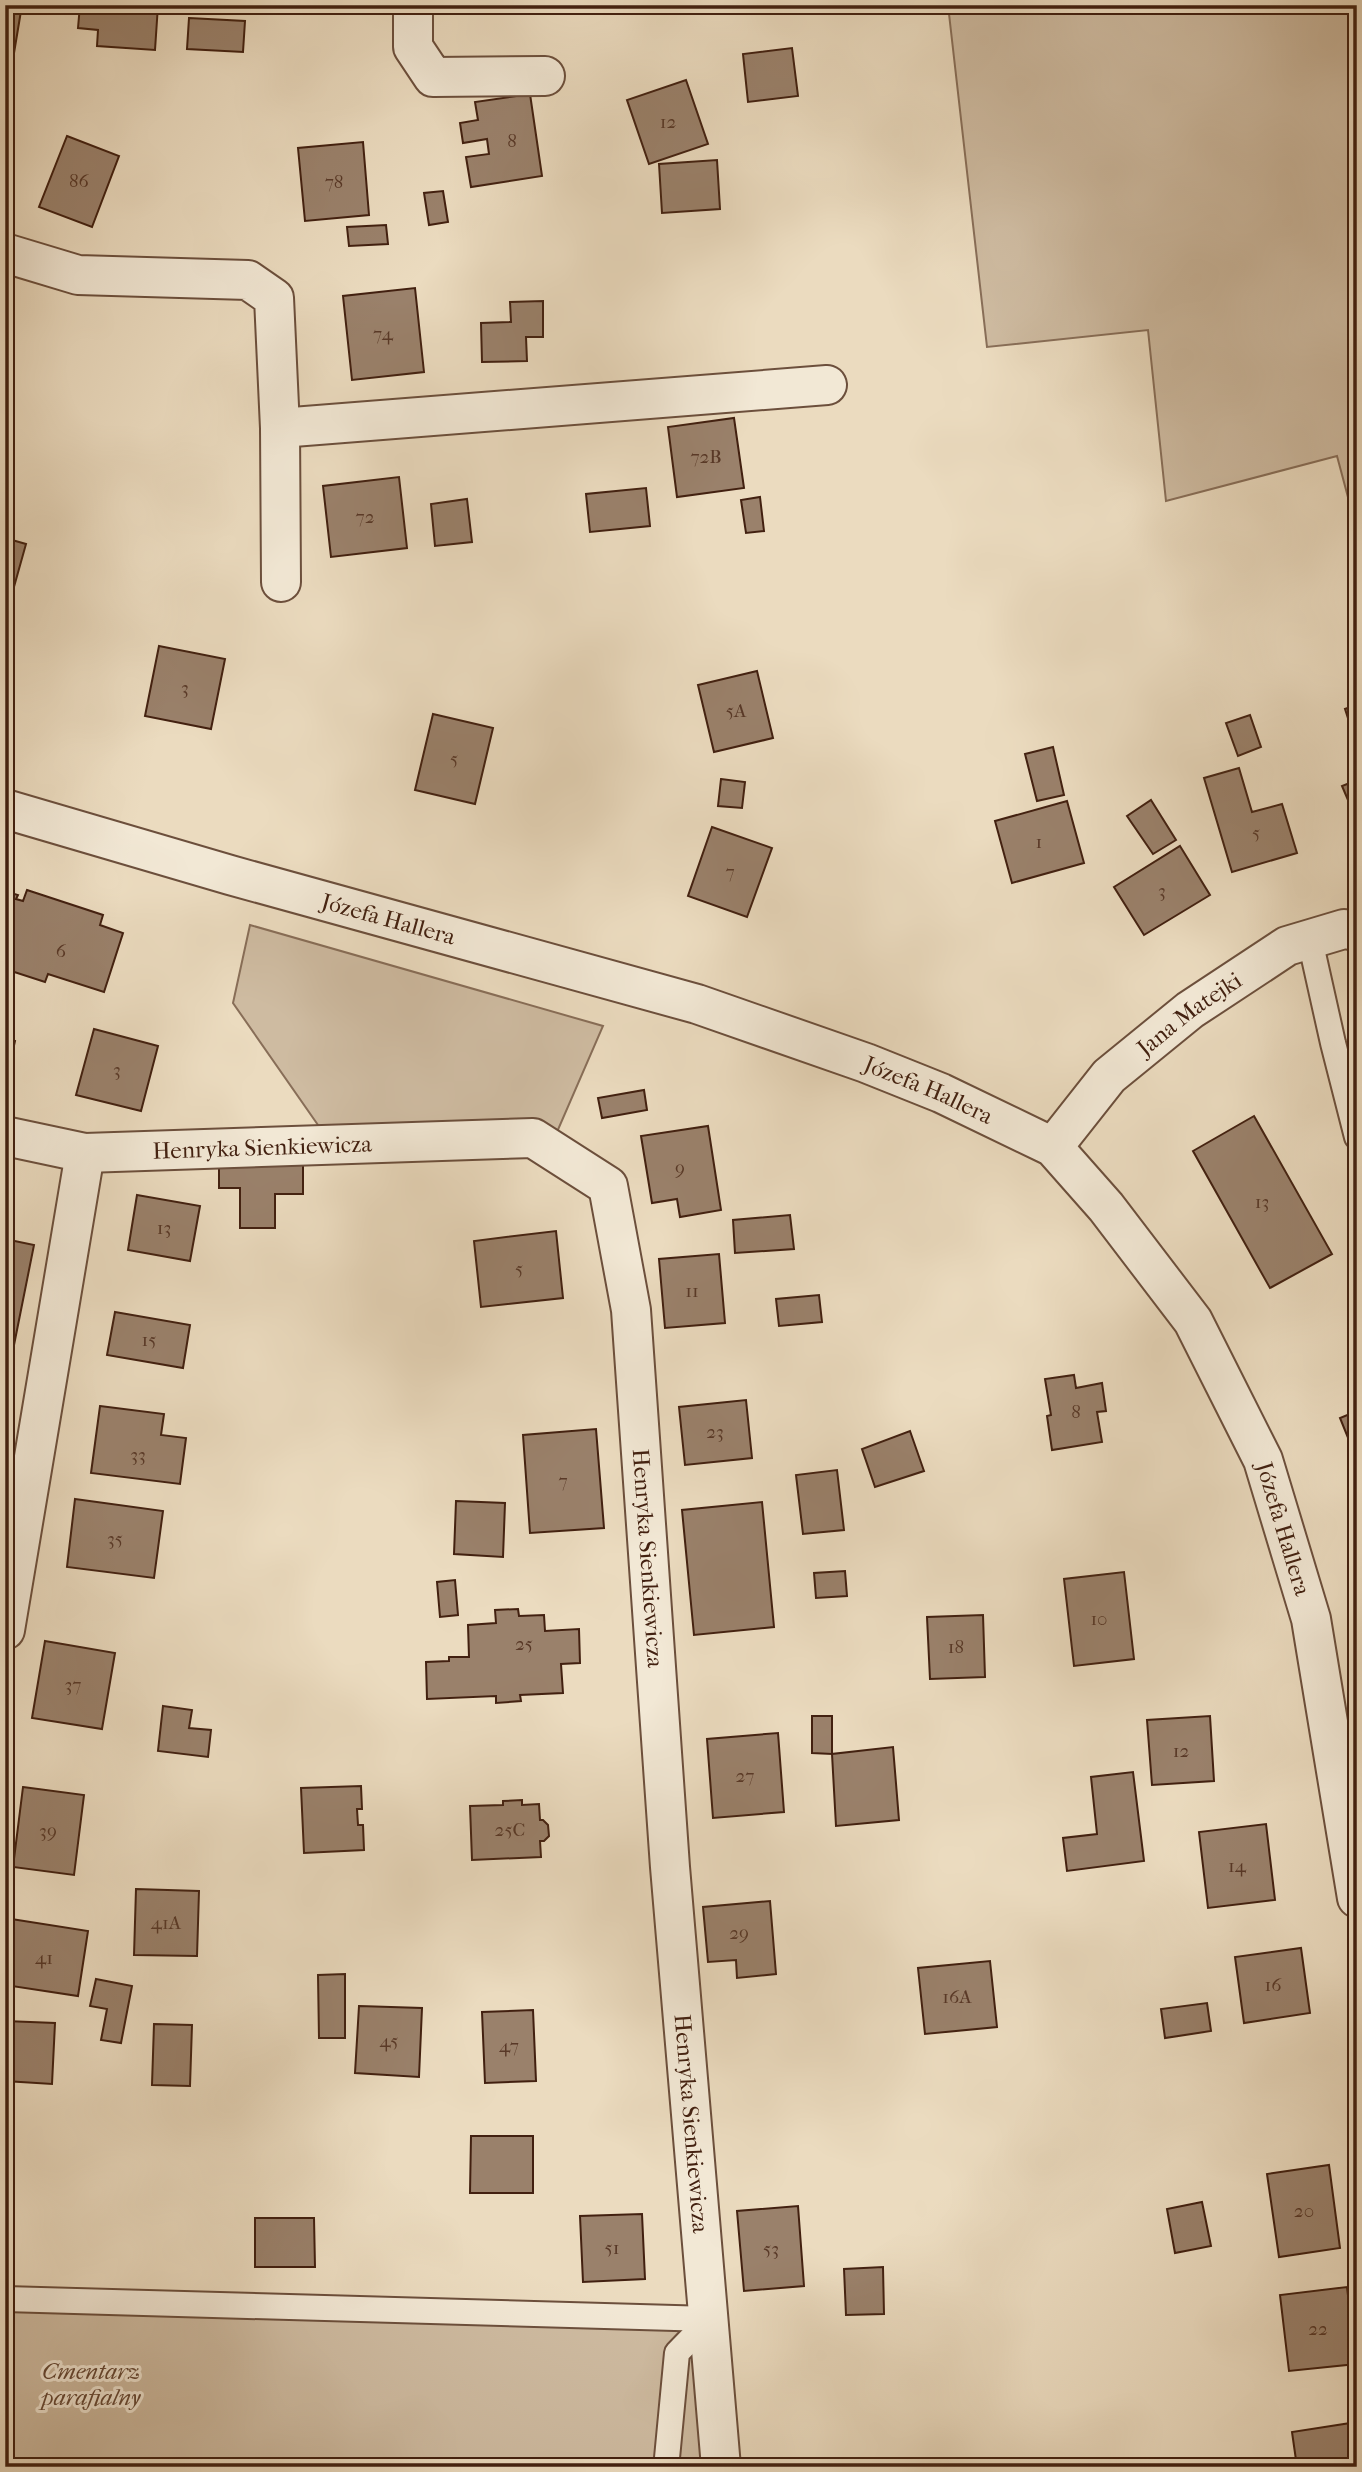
<svg xmlns="http://www.w3.org/2000/svg" width="1362" height="2472" font-family="'IM FELL French Canon',serif">
  <style>
    .green { fill: #cebba1; stroke: #886e58; stroke-width: 2 }
    .building { fill: #9a816b; stroke: #422010; stroke-width: 2 }
    .lines { fill: none; stroke-linecap: round; stroke-linejoin: round }
    .service-casing { stroke: #6c4f3c; stroke-width: 28 }
    .minor-casing { stroke: #6c4f3c; stroke-width: 42 }
    .tertiary-casing { stroke: #6c4f3c; stroke-width: 42 }
    .service { stroke: #f2e8d5; stroke-width: 24 }
    .minor { stroke: #f2e8d5; stroke-width: 38 }
    .tertiary { stroke: #f2e8d5; stroke-width: 38 }
    .labels { text-anchor: middle; dominant-baseline: central; stroke-width: 6; stroke-linejoin: round; paint-order: stroke }
    .number-label { font-size: 19px; fill: #583827 }
    .street-label { font-size: 23px; fill: #422010; stroke: #f2e8d5 }
    .park-label { font-size: 23px; font-style: italic; fill: #654734; stroke: #f2e8d5 }
  </style>
  <rect width="100%" height="100%" fill="#ebdbbf"/>
  <filter id="stains"><feTurbulence type="fractalNoise" baseFrequency=".00286" numOctaves="4"/><feColorMatrix values="0 0 0 0 .2 0 0 0 0 .09 0 0 0 0 .02 0 0 0 .5 -.17"/></filter>
  <radialGradient id="worn" r=".72"><stop offset=".6" stop-color="#630" stop-opacity="0"/><stop offset="1" stop-color="#630" stop-opacity=".3"/></radialGradient>
  <g class="green">
    <polygon points="948,5 1357,5 1357,531 1337,456 1166,501 1148,330 987,347"/>
    <polygon points="250,925 603,1026 557,1132 325,1135 233,1003"/>
    <polygon points="5,2299 710,2319 721,2467 5,2467"/>
  </g>
  <g class="building">
    <polygon points="5,5 22,5 11,71 5,70"/>
    <polygon points="80,5 158,5 155,50 97,46 98,30 78,28"/>
    <polygon points="189,18 245,21 243,52 187,49"/>
    <polygon points="792,48 798,96 748,102 743,54"/>
    <polygon points="686,80 708,144 649,164 627,100"/>
    <polygon points="530,94 542,176 471,187 466,157 489,154 487,139 463,143 460,123 478,120 475,102"/>
    <polygon points="67,136 119,156 92,227 39,207"/>
    <polygon points="363,142 369,215 305,221 298,148"/>
    <polygon points="717,160 720,209 662,213 659,164"/>
    <polygon points="443,191 448,222 429,225 424,193"/>
    <polygon points="386,225 388,244 349,246 347,227"/>
    <polygon points="415,288 424,372 352,380 343,296"/>
    <polygon points="543,301 543,337 526,337 527,361 482,362 481,323 511,322 510,302"/>
    <polygon points="734,418 744,488 677,497 668,427"/>
    <polygon points="399,477 407,548 331,557 323,486"/>
    <polygon points="646,488 650,526 590,532 586,494"/>
    <polygon points="760,497 764,531 746,533 741,500"/>
    <polygon points="467,499 472,542 435,546 431,504"/>
    <polygon points="5,538 26,544 5,619"/>
    <polygon points="159,646 225,659 211,729 145,716"/>
    <polygon points="757,671 773,738 714,752 698,685"/>
    <polygon points="1357,705 1357,739 1355,740 1345,709"/>
    <polygon points="433,714 493,728 475,804 415,790"/>
    <polygon points="1250,715 1261,747 1238,756 1226,723"/>
    <polygon points="1053,747 1064,795 1037,801 1025,754"/>
    <polygon points="1239,768 1252,812 1282,804 1297,853 1232,872 1204,778"/>
    <polygon points="721,779 745,782 742,808 718,806"/>
    <polygon points="1357,780 1357,821 1342,786"/>
    <polygon points="1151,800 1176,840 1153,854 1127,816"/>
    <polygon points="1067,801 1084,863 1012,883 995,821"/>
    <polygon points="712,827 772,848 747,917 688,896"/>
    <polygon points="1180,846 1210,895 1144,935 1114,887"/>
    <polygon points="27,890 103,915 100,925 123,933 104,992 48,974 45,982 5,969 5,891 18,895 16,899 23,901"/>
    <polygon points="94,1029 158,1046 141,1111 76,1095"/>
    <polygon points="5,1038 15,1041 6,1082 5,1081"/>
    <polygon points="644,1090 647,1110 602,1118 598,1098"/>
    <polygon points="1254,1116 1332,1254 1270,1288 1193,1151"/>
    <polygon points="708,1126 721,1210 680,1217 677,1199 652,1203 641,1136"/>
    <polygon points="219,1165 303,1165 303,1194 275,1194 275,1228 240,1228 240,1188 219,1188"/>
    <polygon points="137,1195 200,1206 190,1261 128,1250"/>
    <polygon points="790,1215 794,1249 735,1253 733,1220"/>
    <polygon points="556,1231 563,1298 481,1307 474,1241"/>
    <polygon points="5,1239 34,1245 5,1390"/>
    <polygon points="719,1254 725,1323 665,1328 659,1259"/>
    <polygon points="819,1295 822,1322 779,1326 776,1299"/>
    <polygon points="115,1312 190,1325 183,1368 107,1355"/>
    <polygon points="1074,1375 1076,1388 1102,1383 1106,1411 1097,1412 1102,1442 1052,1450 1047,1416 1051,1415 1045,1379"/>
    <polygon points="746,1400 752,1458 685,1465 679,1407"/>
    <polygon points="100,1406 164,1414 161,1435 186,1438 180,1484 91,1473"/>
    <polygon points="1357,1411 1357,1455 1355,1455 1340,1418"/>
    <polygon points="596,1429 604,1528 530,1533 523,1435"/>
    <polygon points="910,1431 924,1471 875,1487 862,1449"/>
    <polygon points="837,1470 844,1530 803,1534 796,1475"/>
    <polygon points="75,1499 163,1511 154,1578 67,1567"/>
    <polygon points="456,1501 505,1503 503,1557 454,1554"/>
    <polygon points="762,1502 774,1627 694,1635 682,1510"/>
    <polygon points="845,1571 847,1596 816,1598 814,1573"/>
    <polygon points="1124,1572 1134,1659 1074,1666 1064,1579"/>
    <polygon points="455,1580 458,1615 440,1617 437,1582"/>
    <polygon points="518,1609 519,1616 544,1615 545,1631 579,1629 580,1663 561,1664 563,1693 520,1695 521,1701 496,1703 496,1696 427,1699 426,1662 449,1661 449,1657 469,1657 468,1625 496,1623 495,1610"/>
    <polygon points="983,1615 985,1677 930,1679 927,1617"/>
    <polygon points="45,1641 115,1653 102,1729 32,1718"/>
    <polygon points="163,1706 192,1710 189,1728 211,1730 208,1757 158,1751"/>
    <polygon points="812,1716 832,1716 832,1754 812,1753"/>
    <polygon points="1210,1716 1214,1781 1152,1785 1147,1720"/>
    <polygon points="778,1733 784,1812 713,1818 707,1739"/>
    <polygon points="893,1747 899,1820 836,1826 832,1754"/>
    <polygon points="1133,1772 1144,1861 1067,1871 1063,1838 1097,1834 1091,1777"/>
    <polygon points="361,1786 362,1809 357,1809 358,1825 363,1825 364,1850 304,1853 301,1788"/>
    <polygon points="23,1787 84,1795 74,1875 13,1867"/>
    <polygon points="522,1800 522,1805 539,1804 540,1820 543,1820 548,1825 549,1836 544,1841 540,1841 541,1857 472,1860 470,1806 503,1805 503,1801"/>
    <polygon points="1266,1824 1275,1900 1208,1908 1199,1832"/>
    <polygon points="136,1889 199,1891 197,1956 134,1955"/>
    <polygon points="770,1901 776,1974 737,1978 736,1960 708,1962 703,1907"/>
    <polygon points="5,1918 88,1931 78,1996 5,1985"/>
    <polygon points="1301,1948 1310,2013 1244,2023 1235,1957"/>
    <polygon points="990,1961 997,2027 925,2034 918,1968"/>
    <polygon points="345,1974 345,2038 319,2038 318,1975"/>
    <polygon points="96,1979 132,1986 121,2043 101,2040 107,2009 90,2006"/>
    <polygon points="1207,2003 1211,2031 1165,2038 1161,2009"/>
    <polygon points="359,2006 422,2008 419,2077 355,2073"/>
    <polygon points="533,2010 536,2081 485,2083 482,2012"/>
    <polygon points="5,2021 55,2023 52,2084 5,2081"/>
    <polygon points="154,2024 192,2025 190,2086 152,2085"/>
    <polygon points="471,2136 533,2136 533,2193 470,2193"/>
    <polygon points="1329,2165 1340,2248 1279,2257 1267,2174"/>
    <polygon points="1202,2202 1211,2246 1175,2253 1167,2209"/>
    <polygon points="798,2206 804,2286 744,2291 737,2211"/>
    <polygon points="642,2214 645,2279 583,2282 580,2216"/>
    <polygon points="255,2218 314,2218 315,2267 255,2267"/>
    <polygon points="883,2267 884,2314 846,2315 844,2269"/>
    <polygon points="1347,2287 1356,2364 1289,2371 1280,2295"/>
    <polygon points="1357,2422 1357,2467 1297,2467 1292,2432"/>
  </g>
  <g class="lines">
    <defs>
      <g id="service">
        <polyline points="1310,940 1333,1043 1357,1137"/>
        <polyline points="5,2299 710,2319"/>
        <polyline points="667,2458 677,2353 710,2319"/>
      </g>
      <g id="minor">
        <polyline points="413,5 413,47 433,77 545,76"/>
        <polyline points="5,253 78,275 248,280 274,298 280,428 281,582"/>
        <polyline points="280,428 827,385"/>
        <path id="s1" d="M5 1136 85 1153 533 1138 608 1186 631 1310 670 1867 721 2467"/>
        <path id="s2" d="M1053 1147 1109 1076 1190 1010 1287 946 1344 929 1357 931"/>
        <polyline points="5,1630 85,1153"/>
      </g>
      <g id="tertiary">
        <path id="s3" d="M5 809 230 875 697 1004 866 1063 941 1093 1053 1147 1106 1207 1193 1321 1263 1460 1311 1619 1357 1898"/>
      </g>
    </defs>
    <use href="#service" class="service-casing"/>
    <use href="#minor" class="minor-casing"/>
    <use href="#tertiary" class="tertiary-casing"/>
    <use href="#service" class="service"/>
    <use href="#minor" class="minor"/>
    <use href="#tertiary" class="tertiary"/>
  </g>
  <g class="labels">
    <g class="number-label">
      <text x="668" y="122">12</text>
      <text x="512" y="141">8</text>
      <text x="79" y="181">86</text>
      <text x="334" y="182">78</text>
      <text x="383" y="334">74</text>
      <text x="706" y="457">72B</text>
      <text x="365" y="517">72</text>
      <text x="185" y="688">3</text>
      <text x="736" y="711">5A</text>
      <text x="454" y="759">5</text>
      <text x="1256" y="833">5</text>
      <text x="1039" y="842">1</text>
      <text x="730" y="872">7</text>
      <text x="1162" y="891">3</text>
      <text x="61" y="951">6</text>
      <text x="117" y="1070">3</text>
      <text x="680" y="1168">9</text>
      <text x="1262" y="1202">13</text>
      <text x="164" y="1228">13</text>
      <text x="519" y="1269">5</text>
      <text x="692" y="1291">11</text>
      <text x="149" y="1340">15</text>
      <text x="1076" y="1412">8</text>
      <text x="715" y="1432">23</text>
      <text x="138" y="1455">33</text>
      <text x="563" y="1481">7</text>
      <text x="115" y="1539">35</text>
      <text x="1099" y="1619">10</text>
      <text x="524" y="1644">25</text>
      <text x="956" y="1647">18</text>
      <text x="73" y="1685">37</text>
      <text x="1181" y="1751">12</text>
      <text x="745" y="1776">27</text>
      <text x="510" y="1830">25C</text>
      <text x="48" y="1831">39</text>
      <text x="1237" y="1866">14</text>
      <text x="166" y="1923">41A</text>
      <text x="739" y="1933">29</text>
      <text x="44" y="1958">41</text>
      <text x="1273" y="1985">16</text>
      <text x="957" y="1997">16A</text>
      <text x="389" y="2041">45</text>
      <text x="509" y="2046">47</text>
      <text x="1304" y="2211">20</text>
      <text x="612" y="2248">51</text>
      <text x="771" y="2249">53</text>
      <text x="1318" y="2329">22</text>
    </g>
    <g class="street-label">
      <text stroke="none"><textPath href="#s3" startOffset="399">Józefa Hallera</textPath></text>
      <text stroke="none"><textPath href="#s2" startOffset="192">Jana Matejki</textPath></text>
      <text stroke="none"><textPath href="#s3" startOffset="966">Józefa Hallera</textPath></text>
      <text stroke="none"><textPath href="#s1" startOffset="259">Henryka Sienkiewicza</textPath></text>
      <text stroke="none"><textPath href="#s3" startOffset="1554">Józefa Hallera</textPath></text>
      <text stroke="none"><textPath href="#s1" startOffset="994">Henryka Sienkiewicza</textPath></text>
      <text stroke="none"><textPath href="#s1" startOffset="1561">Henryka Sienkiewicza</textPath></text>
    </g>
    <g class="park-label">
      <text x="91" y="2371">Cmentarz<tspan x="91" dy="26">parafialny</tspan></text>
    </g>
  </g>
  <rect width="1362" height="2472" fill="none" stroke="#ebdbbf" stroke-width="28"/>
  <rect x="7" y="7" width="1348" height="2458" fill="none" stroke="#422010" stroke-width="3.5"/>
  <rect x="14" y="14" width="1334" height="2444" fill="none" stroke="#422010" stroke-width="2"/>
  <rect width="100%" height="100%" filter="url(#stains)"/>
  <rect width="100%" height="100%" fill="url(#worn)"/>
</svg>
